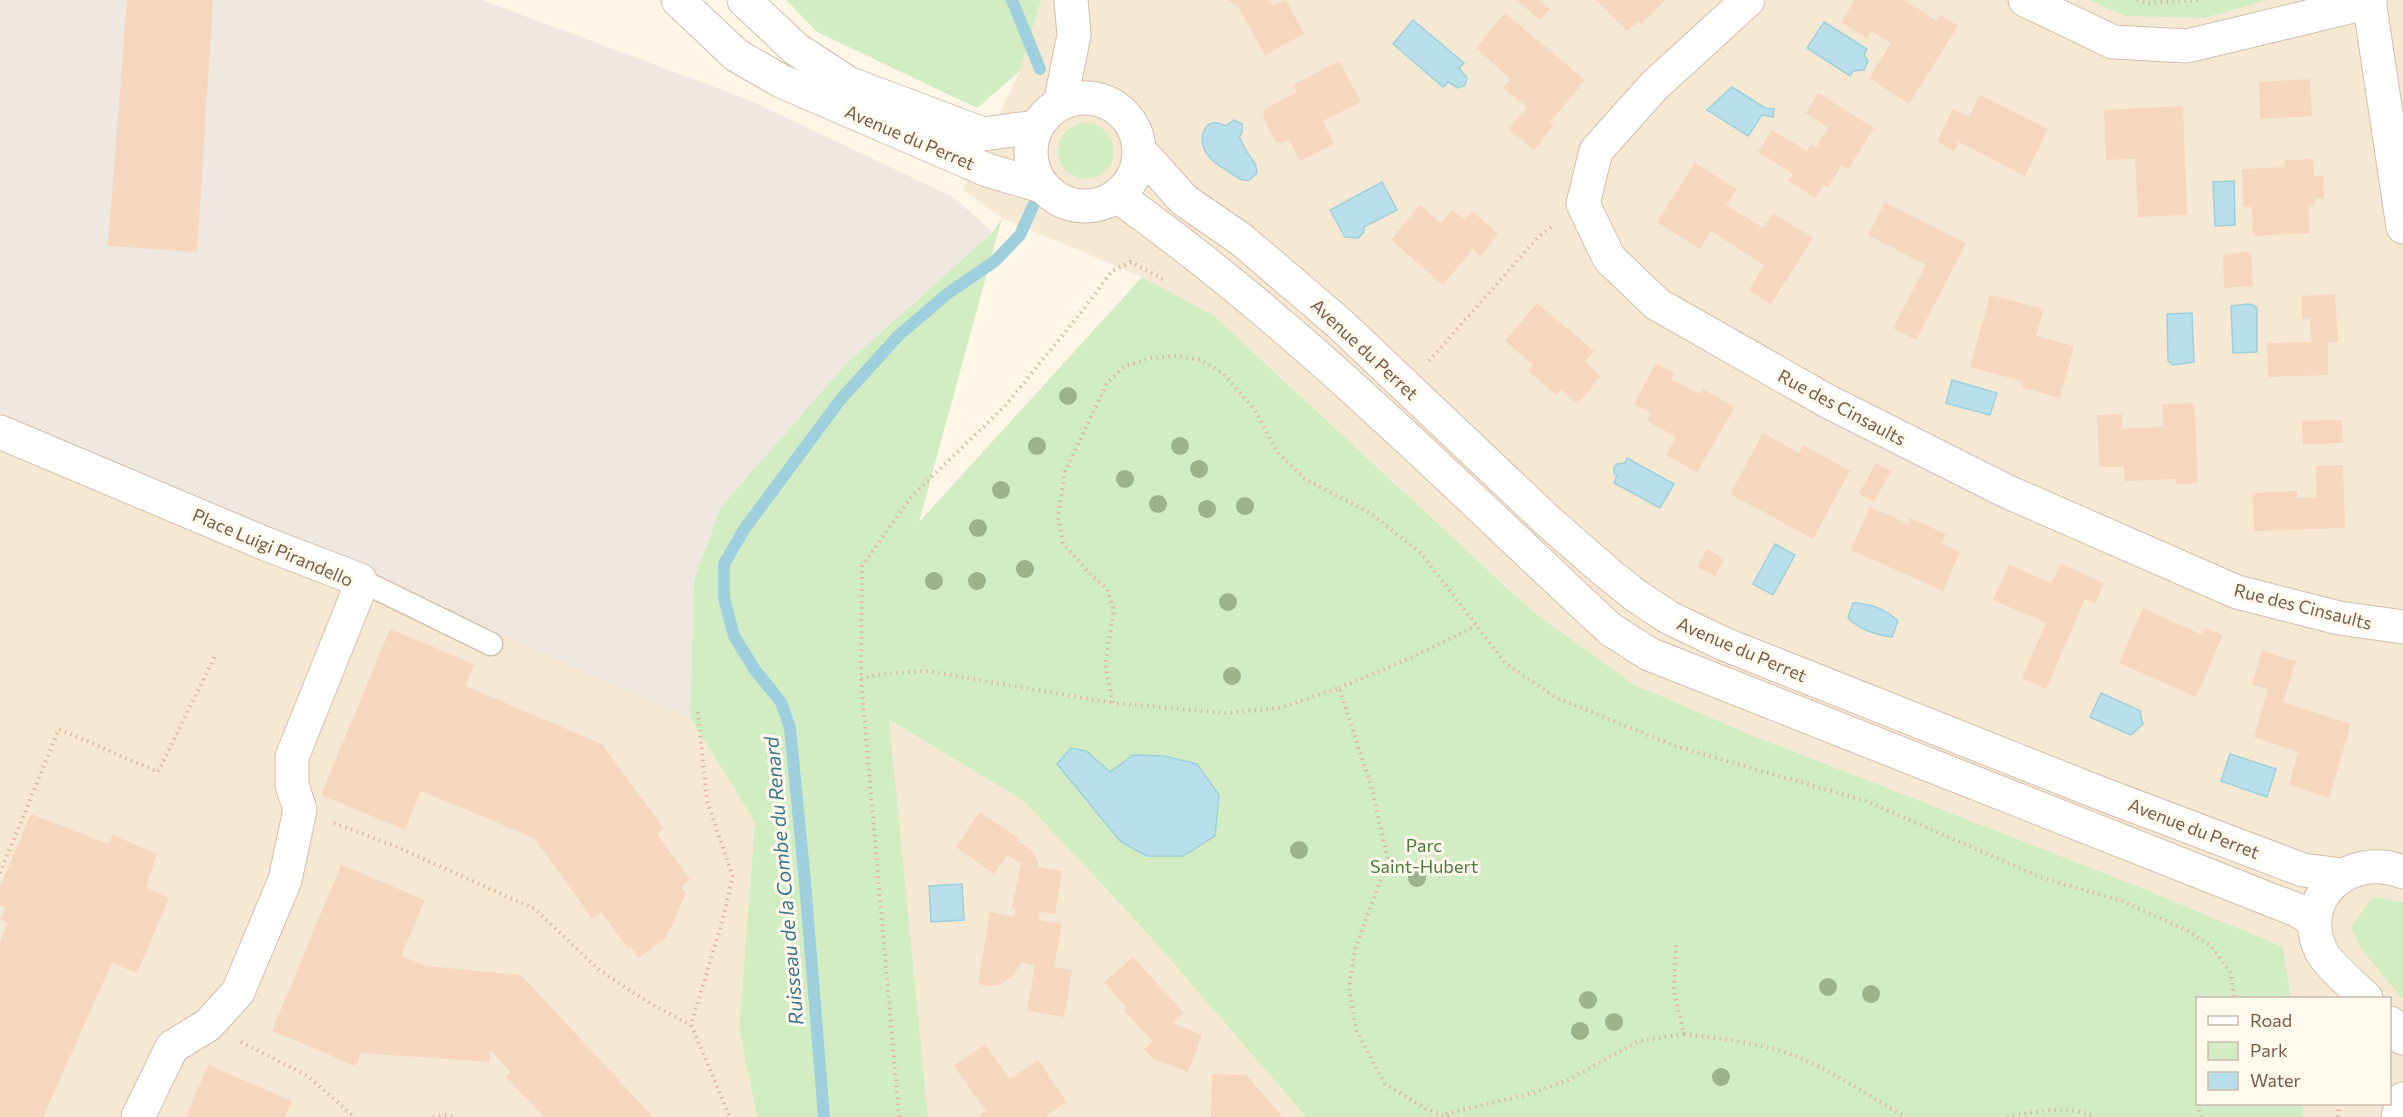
<svg xmlns="http://www.w3.org/2000/svg" width="2403" height="1117" font-family="Commissioner,sans-serif">
  <style>
    .residential { fill: #f6e9d4 }
    .industrial { fill: #eee8e0 }
    .green { fill: #d2edc3 }
    .water { fill: #b9e0ea; stroke: #9ecfdd; stroke-width: 1.5 }
    .lines { fill: none; stroke-linecap: round; stroke-linejoin: round }
    .stream { stroke: #9ecfdd; stroke-width: 12 }
    .building { fill: #f6d6bc }
    .lane-casing { stroke: #d1beab; stroke-width: 25 }
    .street-casing { stroke: #d1beab; stroke-width: 35 }
    .path { stroke: #dbb99e; stroke-width: 4; stroke-dasharray: 1.5 4.5; stroke-linecap: butt }
    .lane { stroke: #fff; stroke-width: 22 }
    .street { stroke: #fff; stroke-width: 33 }
    .tree { fill: #9cb288 }
    .labels { text-anchor: middle; dominant-baseline: central; stroke-width: 6; stroke-linejoin: round; paint-order: stroke }
    .street-label { font-size: 18px; fill: #7a5d48; stroke: #fff9ee }
    .park-label { font-size: 18px; fill: #4c7b3c; stroke: #fff9ee }
    .water-label { font-size: 20px; font-style: italic; fill: #3d7788; stroke: #fff9ee }
  </style>
  <rect width="100%" height="100%" fill="#fef6e6"/>
  <g class="residential">
    <polygon points="1041,0 2403,0 2403,1117 2303,1117 2303,1104 2390,1104 2390,998 2291,998 2283,947 1749,734 1633,684 1532,611 1213,315 1142,277 1002,218 963,190 1020,71"/>
    <polygon points="0,412 690,718 755,822 739,1029 757,1117 0,1117"/>
    <polygon points="888,720 1024,801 1148,934 1306,1117 928,1117"/>
  </g>
  <polygon class="industrial" points="0,0 482,0 749,100 953,197 993,232 847,363 694,581 690,718 0,414"/>
  <g class="green">
    <polygon points="786,0 1041,0 1020,71 977,108 817,32"/>
    <polygon points="2088,0 2267,0 2204,18 2126,16"/>
    <circle cx="1086" cy="151" r="28"/>
    <polygon points="1002,218 919,522 1142,277 1213,315 1532,611 1633,684 1749,734 2134,885 2283,947 2291,998 2198,998 2198,1104 2303,1104 2303,1117 1306,1117 1148,934 1024,801 889,720 928,1117 757,1117 739,1029 755,822 690,718 694,581 721,507 847,363 993,232"/>
    <polygon points="2373,897 2403,902 2403,999 2361,949 2351,927"/>
  </g>
  <g class="water">
    <polygon points="1413,20 1464,63 1459,68 1467,78 1465,85 1458,88 1448,82 1443,87 1393,44"/>
    <polygon points="1824,22 1867,49 1864,54 1868,61 1864,70 1853,71 1850,76 1807,48"/>
    <polygon points="1732,87 1765,108 1774,109 1773,117 1762,115 1748,136 1707,110"/>
    <path d="M1234 120 1242 124V133L1239 137C1243 143 1245 150 1249 155 1253 162 1257 163 1257 173L1249 180C1240 181 1239 178 1232 174 1224 168 1212 163 1207 154 1196 138 1205 114 1226 126Z"/>
    <polygon points="2234,181 2235,225 2215,226 2213,182"/>
    <polygon points="1382,182 1397,210 1364,227 1364,232 1358,238 1345,237 1330,210"/>
    <polygon points="2249,304 2255,306 2257,309 2257,352 2233,353 2231,306"/>
    <polygon points="2192,313 2194,362 2173,365 2168,361 2167,314"/>
    <polygon points="1952,380 1997,393 1990,415 1946,403"/>
    <polygon points="1627,458 1674,484 1660,508 1614,483 1617,476 1614,473 1614,467 1617,464 1625,463"/>
    <polygon points="1775,544 1795,555 1773,595 1753,584"/>
    <path d="M1853 603C1871 603 1885 609 1898 621L1892 637C1875 635 1860 630 1848 618Z"/>
    <polygon points="2101,693 2141,711 2140,713 2143,724 2131,735 2090,717"/>
    <polygon points="1071,748 1086,751 1110,772 1133,755 1164,756 1197,764 1219,795 1215,836 1183,856 1147,856 1121,842 1057,764"/>
    <polygon points="2230,754 2276,769 2267,797 2221,781"/>
    <polygon points="962,884 964,920 931,922 929,886"/>
  </g>
  <g class="lines">
    <g class="stream">
      <polyline points="1012,0 1040,69"/>
      <polyline points="824,1117 805,882 790,728 781,702 755,670 734,636 724,598 724,564 745,528 841,399 898,336 947,294 995,261 1020,235 1034,204"/>
    </g>
  </g>
  <g class="building">
    <polygon points="127,0 213,0 197,252 108,246"/>
    <polygon points="1228,0 1270,0 1273,5 1286,0 1304,34 1265,55 1238,7"/>
    <polygon points="1516,0 1539,0 1550,9 1540,20"/>
    <polygon points="1596,0 1666,0 1641,24 1638,21 1627,31"/>
    <polygon points="1855,0 1904,0 1937,21 1941,15 1958,26 1909,104 1869,78 1891,43 1871,31 1867,38 1841,22"/>
    <polygon points="1505,13 1585,80 1550,122 1554,125 1534,150 1509,129 1527,107 1503,88 1510,79 1476,48"/>
    <polygon points="1339,61 1361,102 1323,121 1334,144 1300,161 1289,139 1282,143 1275,141 1263,117 1265,109 1297,92 1293,85"/>
    <polygon points="2310,79 2312,116 2260,119 2259,82"/>
    <polygon points="1818,93 1874,128 1848,169 1842,165 1828,187 1824,185 1816,198 1789,181 1793,174 1758,152 1772,130 1807,151 1811,144 1816,147 1828,128 1806,113"/>
    <polygon points="1980,95 2048,129 2025,176 1959,142 1954,151 1937,141 1953,109 1969,117"/>
    <polygon points="2183,106 2187,215 2138,217 2135,159 2106,160 2104,110"/>
    <polygon points="2313,159 2314,176 2323,176 2324,199 2315,199 2315,204 2308,205 2310,233 2253,236 2252,207 2243,207 2242,169 2285,167 2285,160"/>
    <polygon points="1695,163 1737,189 1726,205 1763,228 1773,213 1813,238 1771,304 1749,290 1764,265 1711,231 1700,249 1657,222"/>
    <polygon points="1885,202 1966,243 1916,340 1893,328 1926,265 1868,235"/>
    <polygon points="1420,205 1441,223 1452,210 1465,220 1472,211 1498,234 1480,256 1473,249 1443,285 1391,240"/>
    <polygon points="2251,252 2253,286 2224,288 2223,254"/>
    <polygon points="2335,294 2338,342 2328,343 2328,375 2268,377 2267,343 2311,342 2310,318 2302,319 2302,296"/>
    <polygon points="1990,295 2044,309 2036,336 2074,346 2060,398 2021,387 2022,381 1970,367"/>
    <polygon points="1537,303 1594,351 1585,362 1601,376 1577,404 1561,389 1557,395 1528,371 1533,365 1505,341"/>
    <polygon points="1656,363 1674,373 1671,379 1700,394 1703,389 1735,407 1697,472 1666,455 1676,437 1647,421 1651,413 1634,404"/>
    <polygon points="2194,403 2198,483 2176,484 2176,479 2125,481 2124,467 2099,467 2097,415 2122,414 2122,429 2163,427 2162,404"/>
    <polygon points="2342,420 2343,443 2303,444 2302,421"/>
    <polygon points="1763,433 1799,453 1803,445 1850,471 1813,539 1730,494"/>
    <polygon points="1876,463 1891,471 1874,502 1859,494"/>
    <polygon points="2343,465 2345,528 2254,531 2253,493 2297,491 2297,498 2317,497 2316,466"/>
    <polygon points="1870,507 1908,524 1910,518 1946,534 1942,544 1960,552 1943,591 1851,550"/>
    <polygon points="1707,549 1724,559 1715,576 1697,567"/>
    <polygon points="2061,564 2104,583 2095,604 2085,599 2046,689 2022,678 2046,623 1993,600 2009,565 2052,583"/>
    <polygon points="2143,608 2202,635 2205,628 2223,635 2196,697 2119,663"/>
    <polygon points="390,629 474,664 465,686 602,744 664,829 657,834 690,880 681,887 686,893 670,930 666,933 668,936 639,958 631,947 628,949 601,912 592,918 534,838 421,791 405,830 321,795"/>
    <polygon points="2262,651 2296,661 2283,702 2351,724 2329,798 2289,785 2298,752 2254,737 2268,689 2252,685"/>
    <polygon points="980,812 1018,838 1017,840 1032,851 1038,861 1038,867 1062,871 1055,914 1040,912 1039,920 1062,924 1054,967 1072,970 1064,1017 1027,1011 1035,965 1021,962 1014,975 1001,984 987,986 978,984 990,912 1014,917 1016,908 1012,907 1021,863 1007,855 994,874 956,847"/>
    <polygon points="31,814 108,844 113,835 157,854 146,887 169,898 137,973 112,963 43,1117 0,1117 0,942 8,923 0,919 6,908 0,905 0,887"/>
    <polygon points="341,865 425,900 401,956 427,966 521,975 653,1117 544,1117 506,1077 511,1072 490,1050 490,1062 361,1053 356,1066 272,1031"/>
    <polygon points="1133,957 1184,1013 1173,1023 1202,1035 1188,1072 1152,1058 1144,1049 1153,1042 1124,1010 1127,1008 1104,982"/>
    <polygon points="985,1044 1010,1079 1038,1060 1067,1102 1044,1117 978,1117 986,1111 954,1066"/>
    <polygon points="208,1065 292,1101 285,1117 186,1117"/>
    <polygon points="1212,1074 1246,1075 1283,1117 1211,1117"/>
  </g>
  <g class="lines">
    <defs>
      <polyline id="lane" points="360,580 491,644"/>
      <g id="street">
        <polyline points="678,0 736,55 781,81 987,170 1041,186"/>
        <polyline points="744,0 796,49 848,83 983,134 1037,127"/>
        <polyline points="1748,0 1654,86 1596,151 1583,204 1609,258 1657,304 1827,401 2006,491 2237,592 2339,618 2403,627"/>
        <polyline points="2025,0 2113,42 2187,46 2370,2"/>
        <polyline points="2369,0 2403,227"/>
        <circle cx="1085" cy="152" r="54"/>
        <polyline points="1060,104 1074,35 1071,0"/>
        <polyline points="1140,151 1184,200 1242,240 1339,323 1548,521 1604,570 1635,595 1668,617 1724,644 2097,792 2303,870 2342,875"/>
        <path d="M1117 196C1285 315 1431 461 1580 601L1610 629 1649 654 2266 898 2297 910 2314 921"/>
        <polyline points="0,432 266,544 360,580 357,595 292,757 292,785 300,810 285,880 238,992 208,1025 172,1047 138,1117"/>
        <path d="M2366 998C2355 988 2327 963 2321 951 2296 896 2351 851 2403 872"/>
        <polyline points="2390,1023 2403,1038"/>
        <polyline points="2398,1117 2403,1099"/>
      </g>
    </defs>
    <use href="#lane" class="lane-casing"/>
    <use href="#street" class="street-casing"/>
    <g class="path">
      <polyline points="2137,0 2148,3 2203,0"/>
      <polyline points="1429,361 1538,237 1554,225"/>
      <polyline points="861,679 881,674 926,671 1113,703"/>
      <polyline points="1339,688 1404,661 1476,626"/>
      <polyline points="698,712 707,801 733,877 720,929 691,1025 730,1117"/>
      <polyline points="334,823 397,847 535,909 598,969 646,1001 691,1025"/>
      <polyline points="0,873 59,729 158,772 216,654"/>
      <path d="M1684 1034C1717 1038 1752 1042 1784 1052 1827 1066 1866 1095 1906 1117"/>
      <polyline points="241,1042 308,1076 354,1117"/>
      <polyline points="2198,1104 2201,1117"/>
      <polyline points="1446,1114 1533,1093 1568,1080 1639,1041 1684,1034 1674,991 1676,941"/>
      <polyline points="433,1117 449,1115 452,1117"/>
      <polyline points="899,1117 861,679 862,566 911,497 1005,406 1083,310 1112,271 1131,262 1166,281"/>
      <polyline points="1449,1117 1426,1109 1385,1084 1356,1030 1349,987 1355,949 1388,860 1372,789 1339,688 1280,708 1225,713 1113,703 1105,664 1114,611 1107,589 1088,572 1063,543 1058,517 1065,472 1107,383 1125,366 1151,358 1177,356 1201,360 1224,374 1255,410 1277,452 1305,479 1370,513 1421,553 1506,664 1557,698 1675,746 1866,801 2040,877 2122,901 2186,930 2210,945 2231,973 2234,998"/>
      <path d="M2007 1117C2030 1113 2073 1103 2093 1117"/>
      <polyline points="2338,1117 2339,1104"/>
    </g>
    <use href="#lane" class="lane"/>
    <use href="#street" class="street"/>
  </g>
  <g class="tree">
    <circle cx="1068" cy="396" r="9"/>
    <circle cx="1037" cy="446" r="9"/>
    <circle cx="1180" cy="446" r="9"/>
    <circle cx="1199" cy="469" r="9"/>
    <circle cx="1125" cy="479" r="9"/>
    <circle cx="1001" cy="490" r="9"/>
    <circle cx="1158" cy="504" r="9"/>
    <circle cx="1245" cy="506" r="9"/>
    <circle cx="1207" cy="509" r="9"/>
    <circle cx="978" cy="528" r="9"/>
    <circle cx="1025" cy="569" r="9"/>
    <circle cx="934" cy="581" r="9"/>
    <circle cx="977" cy="581" r="9"/>
    <circle cx="1228" cy="602" r="9"/>
    <circle cx="1232" cy="676" r="9"/>
    <circle cx="1299" cy="850" r="9"/>
    <circle cx="1417" cy="878" r="9"/>
    <circle cx="1828" cy="987" r="9"/>
    <circle cx="1871" cy="994" r="9"/>
    <circle cx="1588" cy="1000" r="9"/>
    <circle cx="1614" cy="1022" r="9"/>
    <circle cx="1580" cy="1031" r="9"/>
    <circle cx="1721" cy="1077" r="9"/>
  </g>
  <g class="labels">
    <g class="street-label">
      <text transform="translate(910 137) rotate(23)">Avenue du Perret</text>
      <text transform="translate(1365 349) rotate(43)">Avenue du Perret</text>
      <text transform="translate(1842 407) rotate(28)">Rue des Cinsaults</text>
      <text transform="translate(273 547) rotate(23)">Place Luigi Pirandello</text>
      <text transform="translate(2303 606) rotate(14)">Rue des Cinsaults</text>
      <text transform="translate(1742 649) rotate(23)">Avenue du Perret</text>
      <text transform="translate(2194 828) rotate(21)">Avenue du Perret</text>
    </g>
    <g class="park-label">
      <text x="1424" y="845">Parc<tspan x="1424" dy="21">Saint-Hubert</tspan></text>
    </g>
    <g class="water-label">
      <text transform="translate(783 881) rotate(-95)">Ruisseau de la Combe du Renard</text>
    </g>
  </g>
  <rect x="2196" y="997" width="195" height="108" fill="#fff9ee" stroke="#cabbac" stroke-width="1.5"/>
  <rect x="2208" y="1016" width="30" height="9" fill="#ffffff" stroke="#cabbac" stroke-width="1.5"/>
  <text x="2250" y="1027" font-size="18" fill="#7a5d48">Road</text>
  <rect x="2208" y="1042" width="30" height="18" fill="#d2edc3" stroke="#cabbac" stroke-width="1.5"/>
  <text x="2250" y="1057" font-size="18" fill="#7a5d48">Park</text>
  <rect x="2208" y="1072" width="30" height="18" fill="#b9e0ea" stroke="#cabbac" stroke-width="1.5"/>
  <text x="2250" y="1087" font-size="18" fill="#7a5d48">Water</text>
</svg>
